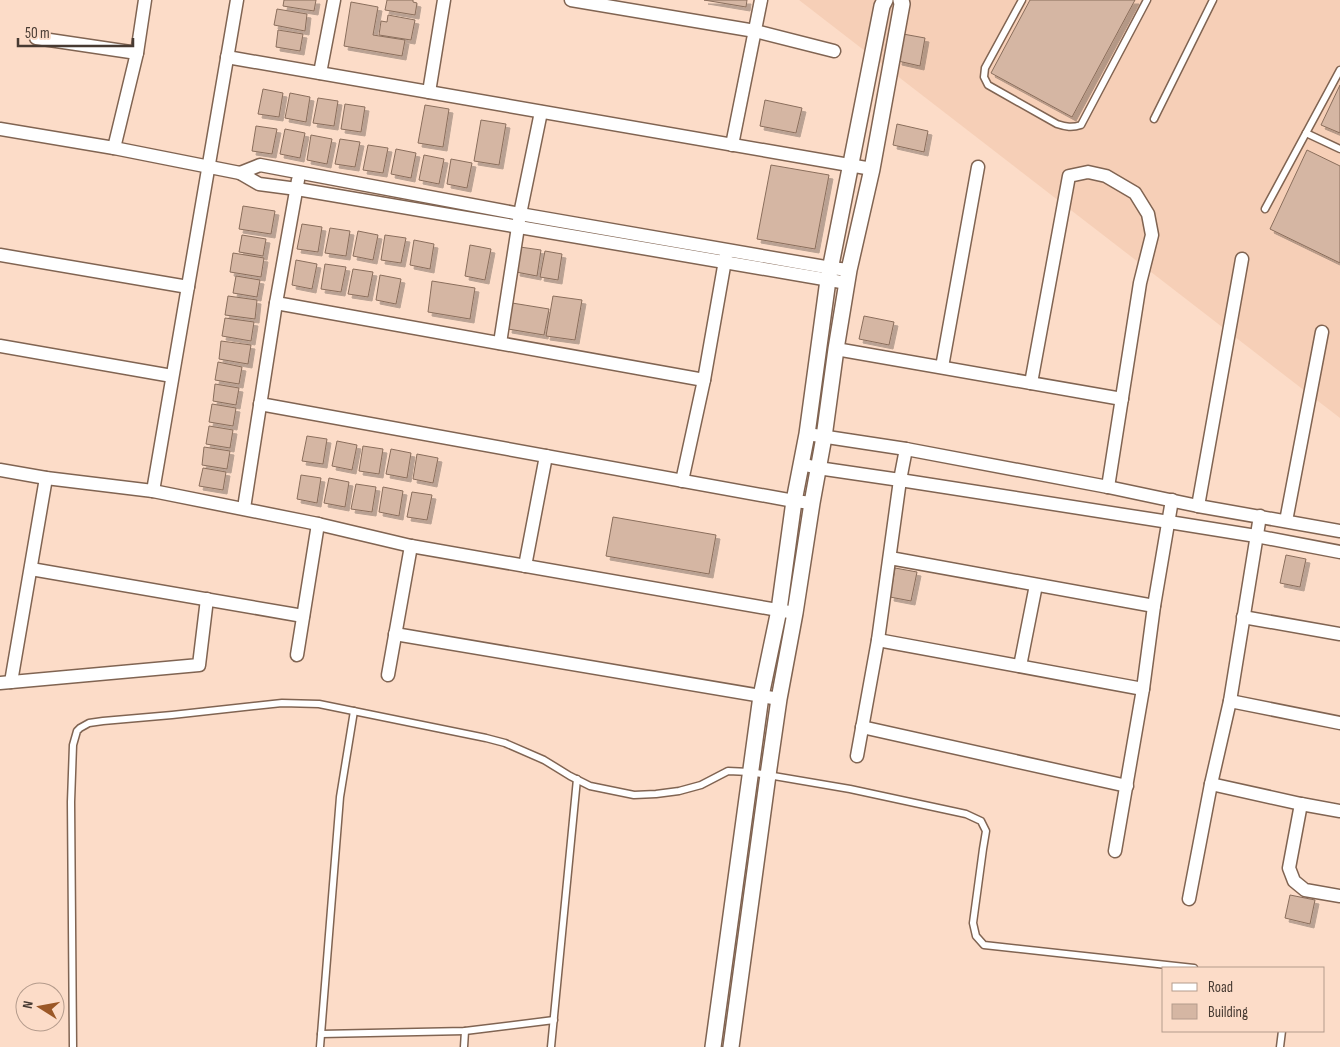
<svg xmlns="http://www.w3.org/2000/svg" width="1340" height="1047" font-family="'Sofia Sans Condensed',sans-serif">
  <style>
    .built { fill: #f6cfb7 }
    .building { fill: #d5b6a3; stroke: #8a6e5c; filter: url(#shadow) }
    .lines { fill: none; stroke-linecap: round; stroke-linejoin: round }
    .service-casing { stroke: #806452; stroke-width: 9 }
    .minor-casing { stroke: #806452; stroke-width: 15 }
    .tertiary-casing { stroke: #806452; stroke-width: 18 }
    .service { stroke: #fff; stroke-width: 6 }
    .minor { stroke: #fff; stroke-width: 12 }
    .tertiary { stroke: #fff; stroke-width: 15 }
  </style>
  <defs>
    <filter id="shadow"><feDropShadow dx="4" dy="4" stdDeviation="0" flood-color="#0004"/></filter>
  </defs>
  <rect width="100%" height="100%" fill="#fcdcc8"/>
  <polygon class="built" points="799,0 1340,0 1340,418"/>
  <g class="building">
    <polygon points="284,0 316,0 314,11 283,6"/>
    <polygon points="387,0 413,0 413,2 417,3 415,15 385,10"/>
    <polygon points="704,0 747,0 746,7"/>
    <polygon points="1030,0 1135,0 1072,117 991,73"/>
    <polygon points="351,2 378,7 373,35 405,40 402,56 344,46"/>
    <polygon points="277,9 307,14 305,31 274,25"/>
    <polygon points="388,15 415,20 411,40 379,35 381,21 387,22"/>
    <polygon points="278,30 303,34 300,51 276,47"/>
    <polygon points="903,34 925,38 920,66 898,61"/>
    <polygon points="1340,85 1340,133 1321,125"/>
    <polygon points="263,89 283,93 279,117 258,114"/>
    <polygon points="290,93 310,97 306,122 285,118"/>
    <polygon points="318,98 338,101 334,126 313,123"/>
    <polygon points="765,100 802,108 796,133 760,126"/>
    <polygon points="345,104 365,107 361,132 341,129"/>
    <polygon points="425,105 449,109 443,147 418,143"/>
    <polygon points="481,120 506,124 499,165 474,161"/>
    <polygon points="897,124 928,131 924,152 893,145"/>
    <polygon points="256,126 277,129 272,154 252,151"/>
    <polygon points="285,129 305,133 300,158 280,154"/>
    <polygon points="311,135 332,139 327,164 307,160"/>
    <polygon points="340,139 360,142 355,167 335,164"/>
    <polygon points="368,145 388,148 383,173 363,170"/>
    <polygon points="396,149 416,153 411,178 391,174"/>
    <polygon points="1307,150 1340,166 1340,263 1270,229"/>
    <polygon points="424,155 444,159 439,184 419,180"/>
    <polygon points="451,159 472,163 467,188 447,184"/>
    <polygon points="771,165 829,175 815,249 757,239"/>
    <polygon points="243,206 275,211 271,234 239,229"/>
    <polygon points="302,224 322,227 318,252 297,249"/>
    <polygon points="330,228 350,231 346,256 325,253"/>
    <polygon points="358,231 378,235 373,260 353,256"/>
    <polygon points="242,235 266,239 263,256 239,252"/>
    <polygon points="385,235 406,238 401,263 381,260"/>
    <polygon points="414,240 434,244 430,269 410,265"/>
    <polygon points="470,245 491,249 485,280 465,276"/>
    <polygon points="520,247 541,250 537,276 516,272"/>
    <polygon points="545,251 562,254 558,280 540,277"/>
    <polygon points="233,253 264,258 261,277 230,272"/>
    <polygon points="296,260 317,264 312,289 292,285"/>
    <polygon points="325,264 346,267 341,292 321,289"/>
    <polygon points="353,269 373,272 368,297 348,294"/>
    <polygon points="380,275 401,279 396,304 376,300"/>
    <polygon points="236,276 260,280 257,297 233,293"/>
    <polygon points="432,281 475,288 470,319 428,312"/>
    <polygon points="228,296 257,300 255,319 225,315"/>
    <polygon points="553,296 582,300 575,340 546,336"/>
    <polygon points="512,303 549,309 544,335 508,329"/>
    <polygon points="864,316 894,322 889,345 859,339"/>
    <polygon points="225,318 254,322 251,341 222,336"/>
    <polygon points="221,341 251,345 248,364 219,359"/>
    <polygon points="218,362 242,367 239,384 215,380"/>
    <polygon points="215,384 239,388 236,405 213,401"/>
    <polygon points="212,404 236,408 233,426 209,422"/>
    <polygon points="209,426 233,430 230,448 206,444"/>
    <polygon points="307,436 327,439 323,464 302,461"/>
    <polygon points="337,441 357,445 352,470 332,466"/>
    <polygon points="363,446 383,449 379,474 359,471"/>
    <polygon points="204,447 230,451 227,469 202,465"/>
    <polygon points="391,449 411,453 407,478 386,474"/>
    <polygon points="417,454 438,458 433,483 413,479"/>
    <polygon points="203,468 226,472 223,490 199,486"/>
    <polygon points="301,475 321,478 317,503 297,499"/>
    <polygon points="329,478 349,482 345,507 324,503"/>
    <polygon points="356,484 376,487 372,512 351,509"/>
    <polygon points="383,487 403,491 399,516 379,512"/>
    <polygon points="412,492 432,495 427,520 407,517"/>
    <polygon points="613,517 716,535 709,574 606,556"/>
    <polygon points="1286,555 1306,559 1300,587 1280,583"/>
    <polygon points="895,568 917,572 911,601 890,597"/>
    <polygon points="1290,895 1315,900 1310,924 1285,918"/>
  </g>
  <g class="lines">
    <defs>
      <g id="service">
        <path d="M1022 0 985 68 984 77 988 85 1057 124C1066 127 1072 128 1081 125L1147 0"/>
        <polyline points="1154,119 1213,0"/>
        <polyline points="1306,133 1340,149"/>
        <polyline points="1265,209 1340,70"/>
        <polyline points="321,1034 465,1031 554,1020"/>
        <polyline points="73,1047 71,802 73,745 77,731 80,728 89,723 103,721 172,715 282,703 319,704 486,738 505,743 544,760 570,776 590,786 634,795 656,794 679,791 701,785 728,771 750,772 850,789 966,814 981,821 986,831 983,849 973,923 976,936 984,945 1194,968"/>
        <polyline points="320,1047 340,797 354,711"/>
        <polyline points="464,1047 465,1031"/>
        <polyline points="551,1047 577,779"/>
        <polyline points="1280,1047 1282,1031"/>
      </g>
      <g id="minor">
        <polyline points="571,0 755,31 834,51"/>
        <polyline points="36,38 137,53"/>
        <polyline points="227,57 872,169"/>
        <polyline points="320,73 334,0"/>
        <polyline points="429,92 444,0"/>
        <polyline points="0,129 114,148 240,173 259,184 297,189 847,283"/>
        <polyline points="732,145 761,0"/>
        <polyline points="114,148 137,53 145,0"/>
        <polyline points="240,173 260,165 520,214 831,268 849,270"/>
        <polyline points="0,255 188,287"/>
        <polyline points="276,303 704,380"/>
        <polyline points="500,343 520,214 541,112"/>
        <polyline points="0,346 172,376"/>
        <polyline points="836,349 1122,399"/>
        <polyline points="942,367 978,167"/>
        <polyline points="1031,383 1069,176 1088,172 1106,176 1135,193 1148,214 1152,235 1140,283 1108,487"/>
        <polyline points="260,404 794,501 812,503"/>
        <polyline points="814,435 906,449 1108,487 1198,506 1340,531"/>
        <polyline points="801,464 818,468 900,480 1169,522 1256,536 1340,552"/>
        <polyline points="0,470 46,478 153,491 318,524 411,546 795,613"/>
        <polyline points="682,481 704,380 726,255"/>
        <polyline points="153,491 237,0"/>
        <polyline points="1198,506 1242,259"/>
        <polyline points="244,508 276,303 298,180"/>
        <polyline points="1286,521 1322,332"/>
        <polyline points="890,558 1154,606"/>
        <polyline points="525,566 546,456"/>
        <polyline points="31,569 303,616"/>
        <polyline points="1243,617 1340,634"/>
        <polyline points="395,634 779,699"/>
        <polyline points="878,640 1143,689"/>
        <polyline points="297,655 318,524"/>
        <polyline points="1020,666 1036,585"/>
        <polyline points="388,675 411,546"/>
        <polyline points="11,682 46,478"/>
        <polyline points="0,683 199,665 207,599"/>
        <polyline points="1230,701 1340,723"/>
        <polyline points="862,727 1127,786"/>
        <polyline points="857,756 878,640 900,480 906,449"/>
        <polyline points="1211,784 1301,804 1340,811"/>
        <polyline points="1301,804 1289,868 1294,881 1305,890 1340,896"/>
        <polyline points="1115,851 1143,689 1154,606 1172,500"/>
        <polyline points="1189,899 1211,784 1230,701 1260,516"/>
      </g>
      <g id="tertiary">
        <polyline points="713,1047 761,696 779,610 794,501 807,434 828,280 882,6 885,0"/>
        <polyline points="731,1047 768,775 779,699 795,613 812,503 824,437 836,349 849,270 872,169 902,4 901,0"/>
      </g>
    </defs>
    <use href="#service" class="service-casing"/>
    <use href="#minor" class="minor-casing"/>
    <use href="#tertiary" class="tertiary-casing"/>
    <use href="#service" class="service"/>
    <use href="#minor" class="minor"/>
    <use href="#tertiary" class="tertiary"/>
  </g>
  <rect x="1162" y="967" width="162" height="65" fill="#fcdcc8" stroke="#b49b8c"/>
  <rect x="1172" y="983" width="25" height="8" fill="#ffffff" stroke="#b49b8c"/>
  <text x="1208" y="992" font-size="15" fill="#473a32">Road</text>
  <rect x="1172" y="1004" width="25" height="15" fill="#d5b6a3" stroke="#b49b8c"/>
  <text x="1208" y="1017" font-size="15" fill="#473a32">Building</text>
  <g transform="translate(40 1007) rotate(281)"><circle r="24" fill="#fcdcc8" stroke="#b49b8c"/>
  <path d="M0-4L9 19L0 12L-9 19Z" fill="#9b5827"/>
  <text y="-8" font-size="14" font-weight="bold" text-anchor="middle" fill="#473a32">N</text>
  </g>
  <path d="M18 38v8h115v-8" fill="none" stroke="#473a32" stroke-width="2.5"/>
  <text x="25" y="38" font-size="15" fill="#473a32" stroke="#fcdcc8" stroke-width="4" paint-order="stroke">50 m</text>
</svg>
